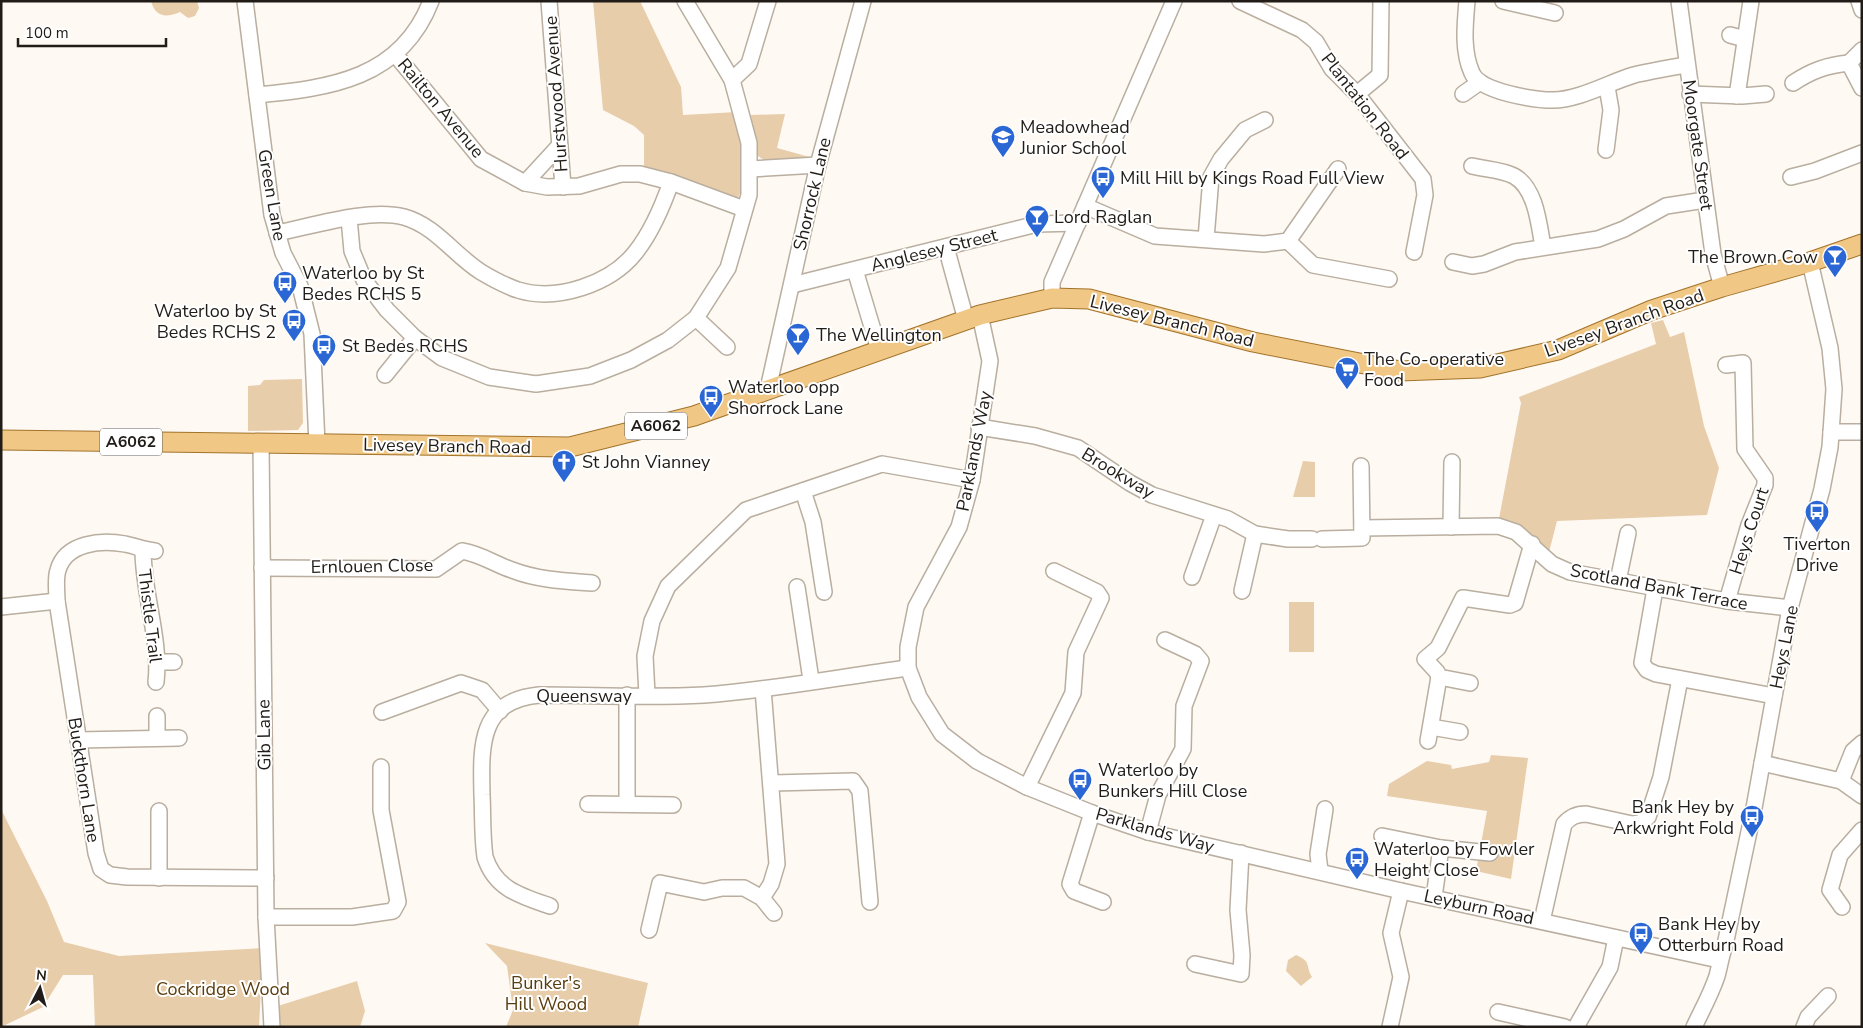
<svg xmlns="http://www.w3.org/2000/svg" width="1863" height="1028" font-family="'Nunito Sans',sans-serif">
  <style>
    .green { fill: #e8cdab }
    .lines { fill: none; stroke-linecap: round; stroke-linejoin: round }
    .minor-casing { stroke: #b9ae9f; stroke-width: 18 }
    .major-casing { stroke: #a2732a; stroke-width: 21 }
    .minor { stroke: #fff; stroke-width: 15 }
    .major { stroke: #f1c786; stroke-width: 19 }
    .labels { text-anchor: middle; dominant-baseline: central; stroke-width: 4; stroke-linejoin: round; paint-order: stroke }
    .shield { fill: #fff; stroke: #64605d; stroke-width: 1 }
    .shield-label { font-size: 16px; font-weight: bold; fill: #211c17 }
    .street-label { font-size: 18px; fill: #211c17; stroke: #fff }
    .poi-label { font-size: 18px; fill: #211c17; stroke: #fff; text-anchor: start }
    .park-label { font-size: 18px; fill: #5a3d0f; stroke: #fff }
  </style>
  <rect width="100%" height="100%" fill="#fef9f3"/>
  <g class="green">
    <path d="M151 1H197L199 8 195 16 188 18 180 12C166 18 155 17 151 1Z"/>
    <polygon points="593,1 640,1 681,87 683,115 737,112 744,146 742,189 735,204 644,172 644,135 634,126 603,110"/>
    <path d="M785 114 777 148 813 158C800 159 763 167 757 154 752 144 753 127 751 115Z"/>
    <polygon points="1663,320 1670,337 1684,332 1704,426 1719,468 1707,515 1557,521 1548,556 1498,524 1521,403 1519,397 1656,344 1651,323"/>
    <polygon points="302,379 303,423 298,430 248,431 248,386 260,385 264,380"/>
    <polygon points="1303,461 1315,462 1315,497 1293,497"/>
    <rect x="1289" y="602" width="25" height="50"/>
    <polygon points="1491,755 1528,758 1511,879 1476,871 1487,811 1387,796 1389,784 1427,761 1451,765 1452,769 1489,762"/>
    <polygon points="1,809 47,901 64,942 119,956 263,948 259,1027 95,1027 93,975 63,975 43,1007 1,1027"/>
    <polygon points="485,943 648,983 638,1027 506,1027 513,1010 507,966"/>
    <path d="M1296 955C1312 962 1305 965 1312 977L1301 986 1286 971 1288 960Z"/>
    <polygon points="357,981 365,1011 360,1027 279,1027 278,1006"/>
  </g>
  <g class="lines">
    <defs>
      <g id="minor">
        <polyline points="245,1 272,215 283,253 300,286 312,334 317,444"/>
        <polyline points="549,1 563,187"/>
        <polyline points="1240,1 1302,30 1316,42 1332,69 1357,94 1423,179 1425,195 1414,252"/>
        <path d="M1467 1C1465 25 1462 51 1472 73 1480 92 1535 100 1553 100 1579 100 1610 82 1634 75 1651 71 1669 68 1686 65"/>
        <polyline points="1503,1 1555,13"/>
        <polyline points="1679,1 1713,254 1722,287"/>
        <polyline points="1859,1 1862,10"/>
        <polyline points="1730,35 1745,39"/>
        <polyline points="395,54 481,159 525,183 547,187 579,186 621,174 640,174 671,182 744,209"/>
        <polyline points="1849,63 1862,88"/>
        <polyline points="1849,63 1862,50"/>
        <polyline points="732,80 749,64 768,1"/>
        <path d="M1793 83C1811 71 1827 65 1849 63"/>
        <polyline points="1357,94 1380,75 1381,1"/>
        <polyline points="1463,94 1480,82"/>
        <polyline points="1690,94 1742,96 1766,94"/>
        <path d="M257 95C330 88 401 79 431 1"/>
        <polyline points="1737,96 1751,1"/>
        <polyline points="1606,150 1611,110 1607,87"/>
        <path d="M1472 166C1484 169 1503 170 1514 176 1536 188 1539 225 1543 247"/>
        <polyline points="750,169 818,165"/>
        <polyline points="1791,177 1815,171 1862,153"/>
        <polyline points="525,183 559,146"/>
        <polyline points="1085,206 1155,236 1264,244 1288,241 1338,169"/>
        <polyline points="349,218 352,251 364,280 387,310 415,338 442,358 489,377 536,384 590,376 631,360 668,340 696,318 728,268 749,195 749,143 732,80 685,1"/>
        <path d="M277 233C313 226 368 208 404 217 436 226 454 255 481 272 491 278 506 286 518 290 557 302 610 284 635 253 651 233 663 205 671 182"/>
        <polyline points="1206,239 1211,177 1221,159 1245,130 1265,120"/>
        <polyline points="1288,241 1313,265 1389,279"/>
        <polyline points="946,247 966,320"/>
        <polyline points="1453,262 1472,266 1484,264 1515,252 1598,239 1624,229 1666,206 1705,200"/>
        <polyline points="855,270 879,350"/>
        <polyline points="792,285 1037,224 1078,223"/>
        <polyline points="1052,298 1052,282 1174,1"/>
        <polyline points="980,315 990,361 972,480 959,527 916,607 908,647 908,668 919,697 942,734 977,761 1027,787 1092,813 1148,832 1401,891 1719,960"/>
        <polyline points="696,318 727,347"/>
        <polyline points="1726,365 1743,363 1745,449 1765,478 1765,485 1749,525 1727,601"/>
        <polyline points="385,375 415,338"/>
        <polyline points="768,389 818,165 863,1"/>
        <polyline points="979,427 1035,436 1078,448 1130,483 1152,495 1228,519 1255,534 1288,539 1312,539"/>
        <polyline points="1831,432 1862,432"/>
        <polyline points="261,444 266,917 272,1027"/>
        <polyline points="803,491 813,522 824,592"/>
        <polyline points="1451,527 1452,462"/>
        <polyline points="1362,528 1498,526 1516,532 1552,564 1570,572 1727,601 1790,608"/>
        <polyline points="1322,539 1362,538 1361,466"/>
        <path d="M143 550C143 594 161 640 156 682"/>
        <path d="M155 551C144 550 135 546 125 544 102 540 66 542 58 570 55 579 57 591 57 601L96 853 101 869 110 875 127 877 266 878"/>
        <path d="M262 568 436 569 462 551C481 554 494 564 512 570 538 580 564 581 592 583"/>
        <polyline points="1192,577 1214,515"/>
        <polyline points="1618,581 1628,533"/>
        <polyline points="797,587 811,680"/>
        <polyline points="1655,589 1642,663 1647,670 1656,674 1774,696"/>
        <polyline points="1242,591 1255,534"/>
        <polyline points="1,607 57,601"/>
        <polyline points="158,662 174,662"/>
        <polyline points="1470,683 1439,677 1437,672 1425,659 1438,648 1463,598 1510,605 1515,603 1532,544"/>
        <polyline points="647,695 645,656 652,621 668,586 746,510 882,464 972,480"/>
        <polyline points="382,712 461,683 482,690 500,711"/>
        <polyline points="157,716 157,738"/>
        <polyline points="1431,727 1460,732"/>
        <polyline points="78,740 179,738"/>
        <polyline points="1428,741 1439,677"/>
        <polyline points="1762,763 1841,781 1862,796"/>
        <polyline points="1841,781 1853,751 1862,743"/>
        <polyline points="772,783 853,781 860,791 870,902"/>
        <polyline points="1027,787 1073,693 1076,652 1101,598 1097,592 1054,571"/>
        <polyline points="588,804 673,805"/>
        <polyline points="627,804 627,695"/>
        <polyline points="1092,813 1070,884 1074,891 1103,902"/>
        <polyline points="1148,832 1158,795 1183,749 1184,706 1201,661 1195,654 1165,640"/>
        <polyline points="1382,836 1441,848 1434,897"/>
        <polyline points="1441,848 1490,853"/>
        <polyline points="1320,871 1318,854 1325,809"/>
        <polyline points="159,878 159,811"/>
        <polyline points="762,898 771,884 777,864 763,689"/>
        <path d="M550 906C521 896 495 889 485 857 482 836 483 815 482 795 481 747 478 701 539 695 594 695 649 698 704 695 772 690 840 677 908 668"/>
        <polyline points="1842,907 1830,890 1840,855 1862,830"/>
        <polyline points="266,917 352,917 393,911 398,902 381,810 381,767"/>
        <path d="M1542 921 1564 824C1570 817 1576 814 1586 814L1632 824 1640 823 1648 817 1661 777 1680 679"/>
        <polyline points="649,930 660,883 704,892 722,888 744,888 762,898 774,913"/>
        <polyline points="1195,964 1241,974 1242,955 1238,910 1241,853"/>
        <polyline points="1498,1012 1565,1027"/>
        <polyline points="1390,1027 1401,977 1391,933 1401,891"/>
        <polyline points="1576,1027 1610,967 1616,938"/>
        <path d="M1694 1027C1702 1010 1711 994 1717 976 1720 965 1721 956 1725 945L1754 808 1790 608 1822 489 1830 447 1834 389 1830 348 1810 262"/>
        <polyline points="1804,1027 1808,1017 1828,996"/>
      </g>
      <polyline id="major" points="1,440 570,447 694,416 980,315 1052,298 1089,299 1253,342 1400,371 1480,368 1558,350 1652,310 1722,287 1810,262 1862,244"/>
    </defs>
    <use href="#minor" class="minor-casing"/>
    <use href="#major" class="major-casing"/>
    <use href="#minor" class="minor"/>
    <use href="#major" class="major"/>
  </g>
  <defs>
    <symbol id="school-pin" viewBox="-11 -11 22 30"><path d="M0 17L-7.5 6A9.5 9.5 0 1 1 7.5 6Z" fill="#2b67d4" stroke="#fff"/><path d="M0-5L7-2L0 1L-7-2ZM-4 1L0 2.5L4 1V4Q0 6-4 4Z" fill="#fff"/></symbol>
    <symbol id="bus-pin" viewBox="-11 -11 22 30"><path d="M0 17L-7.5 6A9.5 9.5 0 1 1 7.5 6Z" fill="#2b67d4" stroke="#fff"/><path d="M-5-6H5V4H4V6H2V4H-2V6H-4V4H-5ZM-3.5-4V0h7V-4ZM-3.5 1.2v1.5H-2V1.2ZM2 1.2v1.5H3.5V1.2Z" fill="#fff"/></symbol>
    <symbol id="bar-pin" viewBox="-11 -11 22 30"><path d="M0 17L-7.5 6A9.5 9.5 0 1 1 7.5 6Z" fill="#2b67d4" stroke="#fff"/><path d="M-6-5H6L.8 .8V4.5H3.5V6h-7V4.5H-.8V.8Z" fill="#fff"/></symbol>
    <symbol id="supermarket-pin" viewBox="-11 -11 22 30"><path d="M0 17L-7.5 6A9.5 9.5 0 1 1 7.5 6Z" fill="#2b67d4" stroke="#fff"/><path d="M-6-5.5h2.5l.6 2H6L4.5 2H-2.5L-4.4-4H-6ZM-1.5 3.2a1.3 1.3 0 1 0 .1 0ZM3 3.2a1.3 1.3 0 1 0 .1 0Z" fill="#fff"/></symbol>
    <symbol id="church-pin" viewBox="-11 -11 22 30"><path d="M0 17L-7.5 6A9.5 9.5 0 1 1 7.5 6Z" fill="#2b67d4" stroke="#fff"/><path d="M-1.2-6h2.4v3.5h3.3v2.4h-3.3V6h-2.4V-.1h-3.3v-2.4h3.3Z" fill="#fff"/></symbol>
  </defs>
  <g fill-rule="evenodd">
    <use href="#school-pin" x="989" y="123" width="28" height="38"/>
    <use href="#bus-pin" x="1089" y="164" width="28" height="38"/>
    <use href="#bar-pin" x="1023" y="203" width="28" height="38"/>
    <use href="#bar-pin" x="1821" y="243" width="28" height="38"/>
    <use href="#bus-pin" x="271" y="269" width="28" height="38"/>
    <use href="#bus-pin" x="280" y="307" width="28" height="38"/>
    <use href="#bar-pin" x="784" y="321" width="28" height="38"/>
    <use href="#bus-pin" x="310" y="332" width="28" height="38"/>
    <use href="#supermarket-pin" x="1333" y="355" width="28" height="38"/>
    <use href="#bus-pin" x="697" y="383" width="28" height="38"/>
    <use href="#church-pin" x="550" y="448" width="28" height="38"/>
    <use href="#bus-pin" x="1803" y="498" width="28" height="38"/>
    <use href="#bus-pin" x="1066" y="766" width="28" height="38"/>
    <use href="#bus-pin" x="1738" y="803" width="28" height="38"/>
    <use href="#bus-pin" x="1343" y="845" width="28" height="38"/>
    <use href="#bus-pin" x="1627" y="920" width="28" height="38"/>
  </g>
  <g class="labels">
    <g class="shield">
      <rect x="625" y="412.5" width="62" height="27" rx="4"/>
      <rect x="100" y="428.5" width="62" height="27" rx="4"/>
    </g>
    <g class="shield-label">
      <text x="656" y="426">A6062</text>
      <text x="131" y="442">A6062</text>
    </g>
    <g class="street-label">
      <text transform="translate(556 94) rotate(-94)">Hurstwood Avenue</text>
      <text transform="translate(1365 106) rotate(52)">Plantation Road</text>
      <text transform="translate(441 108) rotate(50)">Railton Avenue</text>
      <text transform="translate(1698 145) rotate(82)">Moorgate Street</text>
      <text transform="translate(812 194) rotate(-77)">Shorrock Lane</text>
      <text transform="translate(272 195) rotate(80)">Green Lane</text>
      <text transform="translate(934 250) rotate(-14)">Anglesey Street</text>
      <text transform="translate(1172 321) rotate(14)">Livesey Branch Road</text>
      <text transform="translate(1624 323) rotate(-20)">Livesey Branch Road</text>
      <text transform="translate(447 446) rotate(1)">Livesey Branch Road</text>
      <text transform="translate(974 451) rotate(-79)">Parklands Way</text>
      <text transform="translate(1118 473) rotate(31)">Brookway</text>
      <text transform="translate(1749 531) rotate(-72)">Heys Court</text>
      <text transform="translate(372 566) rotate(-1)">Ernlouen Close</text>
      <text transform="translate(1659 587) rotate(11)">Scotland Bank Terrace</text>
      <text transform="translate(150 616) rotate(83)">Thistle Trail</text>
      <text transform="translate(1784 647) rotate(-79)">Heys Lane</text>
      <text x="584" y="696">Queensway</text>
      <text transform="translate(264 735) rotate(-91)">Gib Lane</text>
      <text transform="translate(84 780) rotate(81)">Buckthorn Lane</text>
      <text transform="translate(1155 830) rotate(16)">Parklands Way</text>
      <text transform="translate(1479 907) rotate(12)">Leyburn Road</text>
    </g>
    <g class="poi-label">
      <text x="1020" y="127">Meadowhead<tspan x="1020" dy="21">Junior School</tspan></text>
      <text x="1120" y="178">Mill Hill by Kings Road Full View</text>
      <text x="1054" y="217">Lord Raglan</text>
      <text x="1818" y="257" text-anchor="end">The Brown Cow</text>
      <text x="302" y="273">Waterloo by St<tspan x="302" dy="21">Bedes RCHS 5</tspan></text>
      <text x="276" y="311" text-anchor="end">Waterloo by St<tspan x="276" dy="21">Bedes RCHS 2</tspan></text>
      <text x="816" y="335">The Wellington</text>
      <text x="342" y="346">St Bedes RCHS</text>
      <text x="1364" y="359">The Co-operative<tspan x="1364" dy="21">Food</tspan></text>
      <text x="728" y="387">Waterloo opp<tspan x="728" dy="21">Shorrock Lane</tspan></text>
      <text x="582" y="462">St John Vianney</text>
      <text x="1817" y="544" text-anchor="middle">Tiverton<tspan x="1817" dy="21">Drive</tspan></text>
      <text x="1098" y="770">Waterloo by<tspan x="1098" dy="21">Bunkers Hill Close</tspan></text>
      <text x="1734" y="807" text-anchor="end">Bank Hey by<tspan x="1734" dy="21">Arkwright Fold</tspan></text>
      <text x="1374" y="849">Waterloo by Fowler<tspan x="1374" dy="21">Height Close</tspan></text>
      <text x="1658" y="924">Bank Hey by<tspan x="1658" dy="21">Otterburn Road</tspan></text>
    </g>
    <g class="park-label">
      <text x="546" y="983">Bunker's<tspan x="546" dy="21">Hill Wood</tspan></text>
      <text x="223" y="989">Cockridge Wood</text>
    </g>
  </g>
  <rect width="1863" height="1028" fill="none" stroke="#211c17" stroke-width="5"/>
  <g transform="translate(40 988) rotate(6)" stroke="#ffffff" stroke-width="4" paint-order="stroke">
  <path d="M0-4L9 19L0 12L-9 19Z" fill="#211c17"/>
  <text y="-8" font-size="14" font-weight="bold" text-anchor="middle" fill="#211c17">N</text>
  </g>
  <path d="M18 38v8h148v-8" fill="none" stroke="#211c17" stroke-width="2.5"/>
  <text x="25" y="38" font-size="15" fill="#211c17" stroke="#ffffff" stroke-width="4" paint-order="stroke">100 m</text>
</svg>
